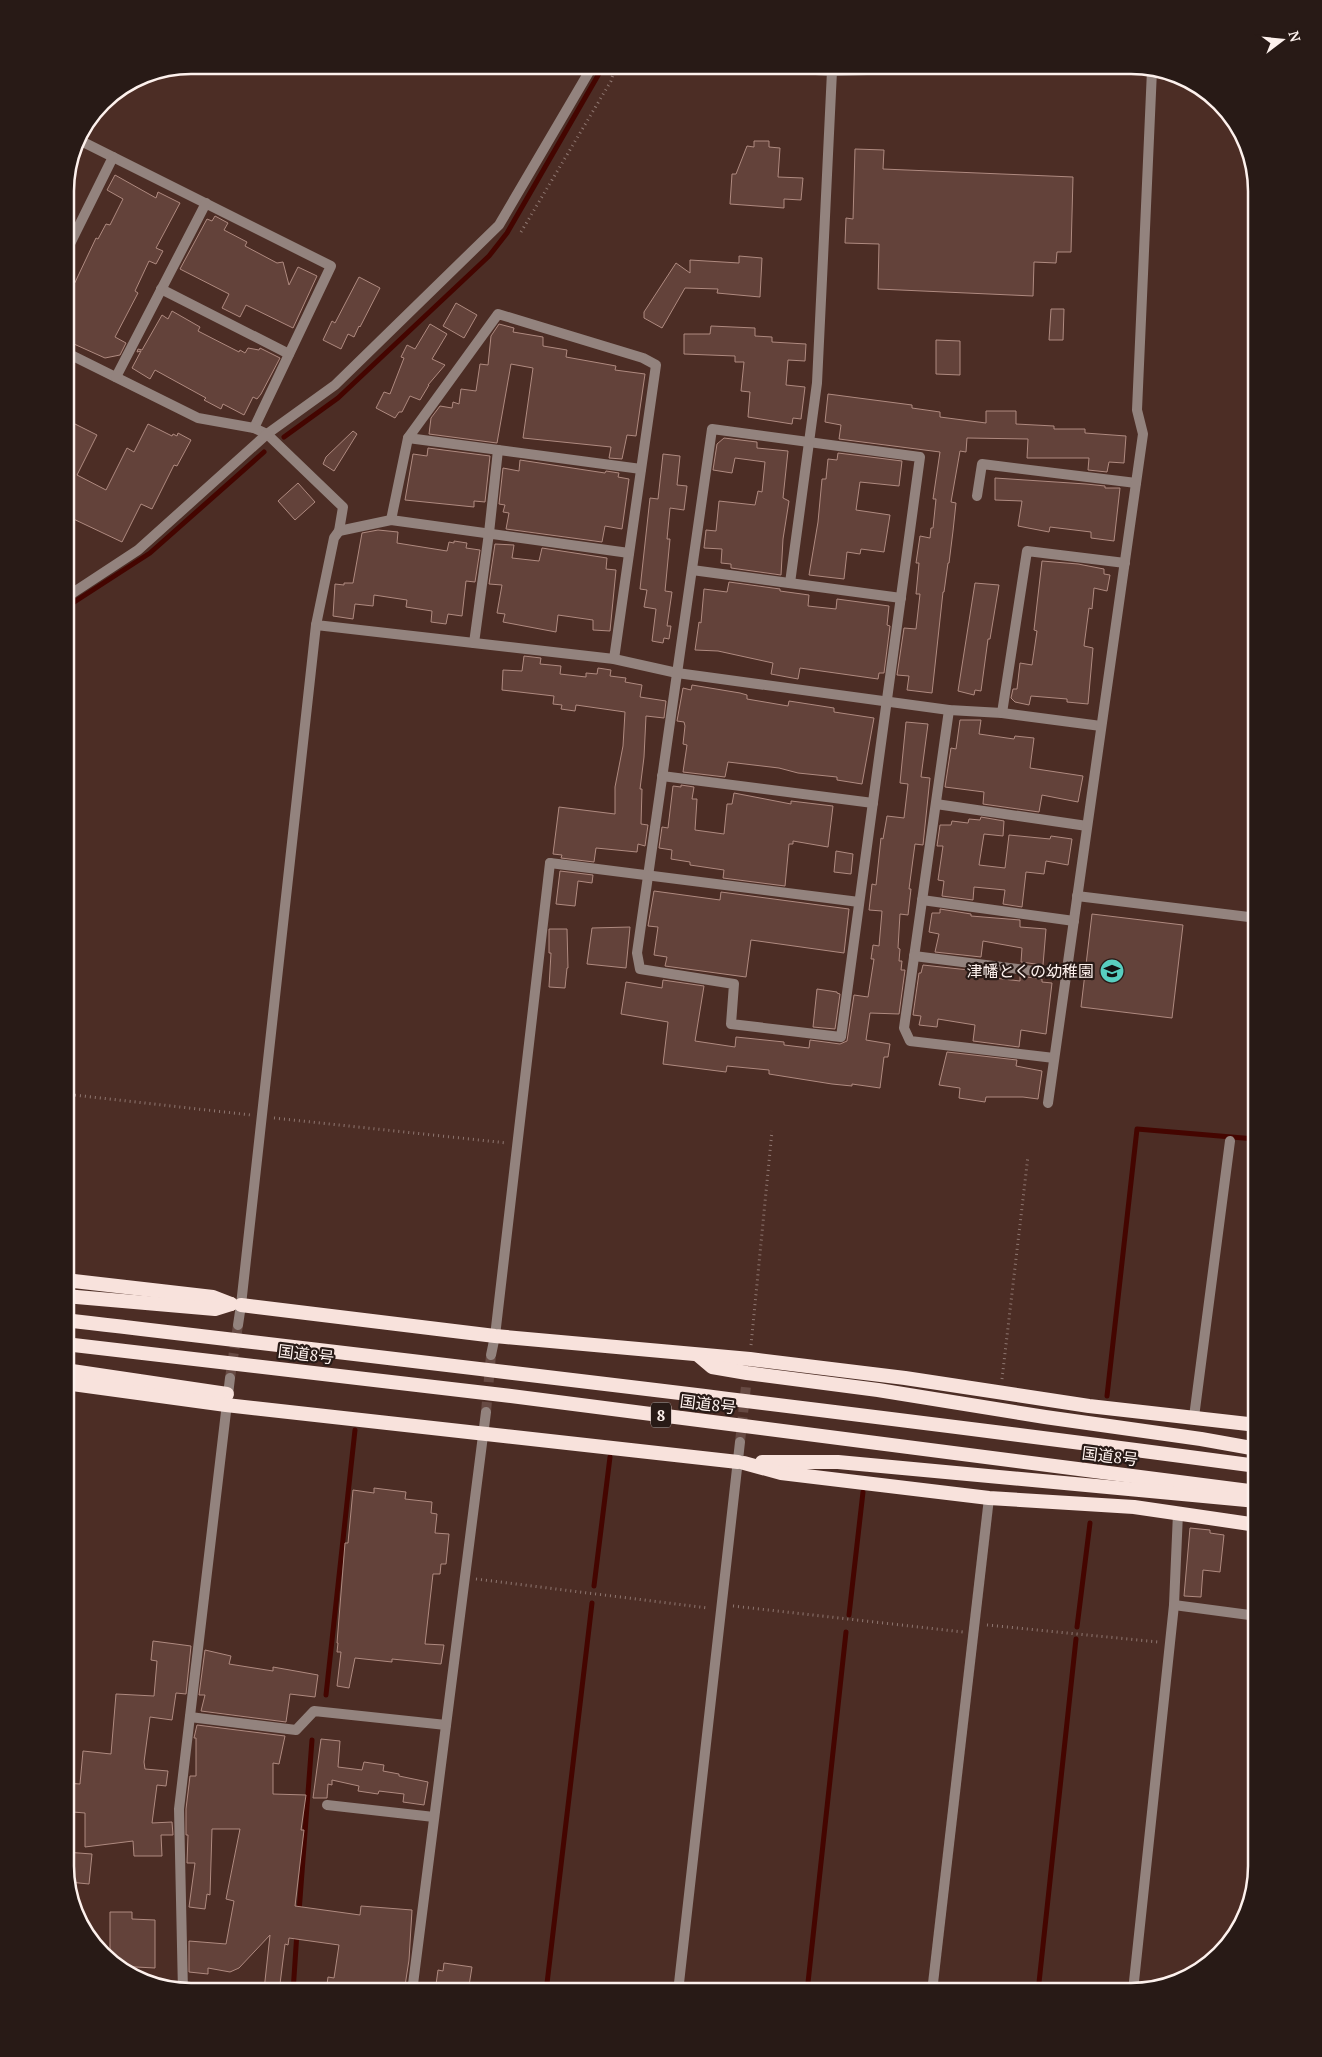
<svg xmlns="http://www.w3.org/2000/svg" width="1322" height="2057" font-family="'PT Serif','Noto Sans JP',serif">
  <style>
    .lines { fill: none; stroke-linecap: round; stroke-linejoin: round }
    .stream { stroke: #440500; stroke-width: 5 }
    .building { fill: #63423a; stroke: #af8a80 }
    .minor-tunnel { stroke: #674a43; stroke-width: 10; stroke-dasharray: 10 5; stroke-linecap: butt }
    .path { stroke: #8f7771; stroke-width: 3; stroke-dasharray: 1 4; stroke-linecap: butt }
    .service { stroke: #93837e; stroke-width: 10 }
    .minor { stroke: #93837e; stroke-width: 10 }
    .tertiary { stroke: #93837e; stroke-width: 10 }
    .trunk { stroke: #f8e2dc; stroke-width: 14 }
    .labels { text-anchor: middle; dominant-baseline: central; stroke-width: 4.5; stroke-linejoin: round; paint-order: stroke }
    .shield { fill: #281a16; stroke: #bdb0ac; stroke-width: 1 }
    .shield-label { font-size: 15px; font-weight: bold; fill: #fdf1ed }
    .poi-label { font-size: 16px; fill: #fdf1ed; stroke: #281a16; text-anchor: end }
    .street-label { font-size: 16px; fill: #fdf1ed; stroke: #281a16 }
    .rim { fill: none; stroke: #fdf1ed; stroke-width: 2.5 }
  </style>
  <rect width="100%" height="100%" fill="#4c2d25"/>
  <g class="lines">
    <g class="stream">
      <polyline points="284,437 338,398 489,256 507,233 604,65"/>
      <polyline points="65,608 150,553 264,452"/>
      <polyline points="1107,1396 1137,1129 1255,1139 1257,1135"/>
      <polyline points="594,1586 610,1457"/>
      <polyline points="849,1615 863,1492"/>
      <polyline points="1077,1627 1090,1523"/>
      <polyline points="326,1695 355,1430"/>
      <polyline points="299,1912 312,1740"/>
      <polyline points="293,1992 297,1932"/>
      <polyline points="546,1992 592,1603"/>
      <polyline points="807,1992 846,1632"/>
      <polyline points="1038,1992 1076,1639"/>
    </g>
  </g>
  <g class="building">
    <polygon points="754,141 769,141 769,147 780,148 778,177 803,178 801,200 784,199 784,208 730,204 732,174 736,174 747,146 754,147"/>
    <polygon points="855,149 884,150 883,169 1073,177 1071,252 1057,252 1056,263 1034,262 1033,296 878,289 879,244 845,243 846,218 853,219"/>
    <polygon points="115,175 156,198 158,192 180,203 156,248 163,251 156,264 149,261 135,291 138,293 115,337 126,343 120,355 105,358 65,340 65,291 70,293 96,238 98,239 106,224 110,225 123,199 107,190"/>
    <polygon points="215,216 228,223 224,230 247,242 245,246 277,263 283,262 289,285 298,267 317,276 293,328 246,305 240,317 222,308 229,294 180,269 207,219 212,221"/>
    <polygon points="739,256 762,258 760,297 717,293 718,289 685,288 662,328 644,318 644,312 676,263 690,273 690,260 739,263"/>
    <polygon points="359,277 380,288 360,327 359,326 354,337 348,334 341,349 323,340 332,321 335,323"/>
    <polygon points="456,303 477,315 464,338 443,326"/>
    <polygon points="1051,309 1064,309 1063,340 1049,340"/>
    <polygon points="172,311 200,327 198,331 239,352 240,350 245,353 248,348 259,350 260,348 280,358 261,394 257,399 253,397 244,415 223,404 221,409 204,400 206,398 155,370 150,379 132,368 141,351 137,352 138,349 142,350 162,315 168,319"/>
    <polygon points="430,324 447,334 432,359 445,365 428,385 429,385 420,400 410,396 402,412 399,412 395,418 376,408 384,392 390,394 404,358 401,357 407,345 415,349"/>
    <polygon points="499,324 514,328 513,332 543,337 543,346 567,350 566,357 616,366 615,370 645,374 636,436 627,435 622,459 609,458 611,447 523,438 533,368 511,364 497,443 429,434 431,418 440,406 452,408 453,402 459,404 461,389 476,391 480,364 488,365 491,336"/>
    <polygon points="711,326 755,328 755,336 772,337 772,342 806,344 805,361 788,360 786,385 805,387 801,419 793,418 792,424 748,417 750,392 741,391 744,362 735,362 735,356 684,354 684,334 710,334"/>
    <polygon points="936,340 960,341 960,375 936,374"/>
    <polygon points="828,394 912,405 912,408 940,412 940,417 986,423 986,411 1016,411 1016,424 1054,426 1054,429 1085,429 1085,433 1126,436 1124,463 1109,462 1107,472 1088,470 1089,458 1027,458 1028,439 967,438 966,452 960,451 951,502 956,503 953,531 949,563 948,563 944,592 943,592 932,693 907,690 909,676 897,675 904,628 916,629 920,594 916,594 919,563 916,563 920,536 930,538 931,528 933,528 936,499 933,499 940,452 839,439 841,425 825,422"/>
    <polygon points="65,419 97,435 77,475 106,490 127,448 134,452 148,424 172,436 173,434 177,436 178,433 191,440 177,466 174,465 152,509 141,504 122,542 65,515"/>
    <polygon points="353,431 357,434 334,471 323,464 326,457"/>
    <polygon points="724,438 757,442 757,448 788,451 783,498 789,501 783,539 781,575 731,568 731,564 721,563 722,549 704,548 706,530 716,531 719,501 755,505 758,491 762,492 765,462 735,458 732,473 713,470 717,444"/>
    <polygon points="428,448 490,456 485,502 474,501 474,507 405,500 413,454 427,456"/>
    <polygon points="838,453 902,461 899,486 860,482 856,510 890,515 884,552 861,549 860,554 847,552 844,579 809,575 818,522 822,479 826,479 828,459 837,460"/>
    <polygon points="663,454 680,456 677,485 687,486 684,510 670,508 667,539 670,539 665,591 672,592 667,626 671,626 669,639 664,638 663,643 652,641 656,609 644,607 647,590 640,589 650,498 658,499"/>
    <polygon points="520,460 605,473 606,471 619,473 618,477 629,479 622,529 605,526 602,542 506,529 509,513 503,512 505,505 499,504 503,468 519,471"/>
    <polygon points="995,478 1086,484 1105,486 1105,488 1120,488 1114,541 1091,538 1091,532 1050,527 1049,532 1018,526 1022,501 995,500"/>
    <polygon points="298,483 315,502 295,520 278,501"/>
    <polygon points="378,530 398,532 397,543 447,551 449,542 454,543 454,541 467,543 466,548 480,550 475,582 466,581 462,616 448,614 446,624 431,622 432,611 406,607 407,600 374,595 373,606 355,604 353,619 333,616 335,584 344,585 344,583 353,583 362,533"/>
    <polygon points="495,544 514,545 512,558 539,561 542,548 607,558 606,569 616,570 610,631 593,630 593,620 558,615 556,632 503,622 505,614 497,613 502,585 489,584"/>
    <polygon points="1042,561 1078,564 1104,569 1104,574 1110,575 1107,591 1094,588 1092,609 1089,608 1084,646 1093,648 1088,704 1067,702 1067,699 1031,696 1029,705 1015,702 1011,698 1013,689 1017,689 1020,663 1032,665 1037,631 1034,630"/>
    <polygon points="729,582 780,589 780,591 809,595 808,606 836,609 837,599 889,606 887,625 890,626 884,673 879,673 878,679 800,668 798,679 771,674 773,663 718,651 695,650 699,622 701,623 704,589 727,592"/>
    <polygon points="975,583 999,585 990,639 988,639 981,691 975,690 974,695 958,691"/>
    <polygon points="524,656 541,658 540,664 561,666 560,674 586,677 586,673 597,674 598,668 611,670 610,676 626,678 625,682 642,685 640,697 666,701 664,718 646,716 644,757 640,789 642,789 641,824 648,825 645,846 638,844 637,852 596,848 594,862 561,858 562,855 553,854 559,807 615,814 615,787 623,746 625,712 576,705 575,711 561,709 562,705 553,704 554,696 502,690 503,670 522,671"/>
    <polygon points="692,685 740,693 747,695 747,699 788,706 789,701 834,708 834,712 874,718 862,784 837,780 837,777 798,773 779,768 728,762 725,777 683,772 687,745 683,744 685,726 684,722 677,721 683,688 691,690"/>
    <polygon points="960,720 981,720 979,734 1014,739 1015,736 1034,738 1030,768 1083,776 1078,802 1042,795 1039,812 983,804 984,792 945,787 951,748 956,749"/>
    <polygon points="906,722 928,724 921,777 930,778 923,845 915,844 909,889 911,889 908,915 900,914 898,948 900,949 899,961 902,961 901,970 905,970 899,1014 870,1013 866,1040 890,1044 888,1057 884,1057 880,1088 852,1084 852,1086 832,1084 769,1074 769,1070 727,1066 726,1072 663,1064 668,1022 621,1014 626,982 662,988 663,980 704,986 695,1041 735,1047 736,1037 784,1042 784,1045 809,1048 810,1040 840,1044 847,1041 854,995 868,997 874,959 871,959 873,945 879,946 882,911 869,910 872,884 876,885 881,838 883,839 887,816 904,818 908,784 900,783"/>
    <polygon points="681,785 694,787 692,799 697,799 695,830 724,834 727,804 732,804 734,793 791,804 791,801 833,806 828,847 793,841 793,844 789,844 785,886 723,878 724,870 690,865 690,862 671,859 672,850 659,848 662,827 668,828 673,786 681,787"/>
    <polygon points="981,817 1004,821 1003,836 984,834 979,865 1005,868 1009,835 1050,839 1051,836 1072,839 1068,865 1046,861 1044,874 1026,872 1022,907 1003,904 1005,890 974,887 973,900 942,896 944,881 938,880 943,846 937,846 940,825 951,825 952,821 968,823 969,819 980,820"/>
    <polygon points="836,851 853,854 851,874 834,872"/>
    <polygon points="560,871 593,875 592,883 578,881 575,906 556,904"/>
    <polygon points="654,891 720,900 721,892 849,909 844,953 751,940 746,977 665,966 667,957 654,955 658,927 648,926"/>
    <polygon points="940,909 971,914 971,916 1020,920 1020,927 1046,929 1043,965 1021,962 1022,948 983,941 981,957 935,952 939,934 929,932 932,913 940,913"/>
    <polygon points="1092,914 1183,925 1172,1018 1081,1007"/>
    <polygon points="630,927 626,968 587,964 592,928"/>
    <polygon points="549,929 567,929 568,968 567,968 565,988 549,987 551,953 549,953"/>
    <polygon points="923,965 987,972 986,977 1020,981 1020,976 1042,979 1042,982 1052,983 1046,1034 1021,1030 1019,1047 973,1041 975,1025 938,1019 937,1027 919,1025 921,1016 913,1015 919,973 921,973"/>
    <polygon points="817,989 837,992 837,993 840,994 835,1029 813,1027"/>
    <polygon points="947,1052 1017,1060 1016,1066 1042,1071 1038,1099 1023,1097 986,1097 985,1102 959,1098 960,1088 939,1085"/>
    <polygon points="374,1488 406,1492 405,1499 432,1502 431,1513 437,1514 435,1533 449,1534 446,1564 441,1564 440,1574 433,1574 425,1644 444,1645 441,1664 392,1659 392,1662 355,1658 349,1688 337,1686 341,1652 337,1652 338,1643 337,1643 345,1543 348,1543 353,1490 374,1493"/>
    <polygon points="1190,1528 1210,1530 1210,1533 1224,1535 1220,1572 1203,1570 1201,1597 1184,1596"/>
    <polygon points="153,1641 191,1646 186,1694 176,1693 172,1720 150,1717 144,1762 145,1769 168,1771 166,1786 157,1785 152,1823 172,1822 173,1835 161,1835 162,1856 134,1856 133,1841 85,1847 85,1813 73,1812 74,1798 65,1797 65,1783 80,1784 83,1751 111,1754 116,1694 154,1696 157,1661 151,1660"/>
    <polygon points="205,1650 231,1656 229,1664 273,1671 273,1667 318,1675 315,1697 290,1694 286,1722 201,1711 205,1695 199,1695"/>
    <polygon points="197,1725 285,1736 279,1764 273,1763 273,1794 306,1795 301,1830 304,1830 295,1906 360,1915 361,1906 412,1910 409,1960 404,1992 326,1992 328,1977 334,1978 339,1945 289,1938 288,1945 285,1944 279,1992 264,1990 270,1935 239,1968 230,1972 208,1968 208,1974 189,1972 189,1941 226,1944 234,1901 226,1899 240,1829 212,1829 210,1895 207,1894 205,1909 189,1907 195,1863 187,1863 188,1835 186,1835 186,1809 190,1776 196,1776 196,1738 194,1738"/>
    <polygon points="321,1739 340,1741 338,1767 362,1770 364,1762 384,1765 383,1771 399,1774 399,1776 428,1782 424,1805 403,1802 404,1794 379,1791 378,1794 358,1791 359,1786 332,1780 332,1785 328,1784 327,1798 313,1798"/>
    <polygon points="65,1852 92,1854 89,1884 69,1882 65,1866"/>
    <polygon points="110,1912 132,1912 132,1919 155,1920 155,1968 117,1966 110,1958"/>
    <polygon points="444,1963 472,1967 468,1992 435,1992 438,1970 443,1971"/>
  </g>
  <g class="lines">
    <g class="minor-tunnel">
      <polyline points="230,1378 238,1325"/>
      <polyline points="486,1412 491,1355"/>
      <polyline points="740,1442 746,1386"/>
    </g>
    <g class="path">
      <polyline points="521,232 611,81 614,71 619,65"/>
      <polyline points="65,1094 251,1115"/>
      <polyline points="274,1118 507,1143"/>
      <polyline points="751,1345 772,1131"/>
      <polyline points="1002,1379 1028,1156"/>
      <polyline points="476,1579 708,1608"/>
      <polyline points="733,1606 963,1632"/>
      <polyline points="987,1625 1158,1642"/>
    </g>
    <g class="service">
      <polyline points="241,1305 316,625"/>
      <polyline points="495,1336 550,863"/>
      <polyline points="1174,1605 1257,1616"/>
      <polyline points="327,1805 434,1817"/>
      <polyline points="1133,1991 1174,1605 1178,1513"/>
      <polyline points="932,1992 989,1498"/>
    </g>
    <g class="minor">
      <polyline points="77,139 331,266 254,428"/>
      <polyline points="65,254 113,157"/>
      <polyline points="161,289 289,354"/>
      <polyline points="65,352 198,418 254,428 267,434 343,507 339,531 334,538 316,625 614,659 677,673 949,710 1002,713 1101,726"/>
      <polyline points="116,377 206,203"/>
      <polygon points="712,429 920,457 841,1037 731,1024 734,984 640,969 637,953"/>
      <polyline points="408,438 641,469"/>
      <polyline points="977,496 982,464 1136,483"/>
      <polyline points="391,520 408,438 498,314 643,358 656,365 614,659"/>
      <polyline points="339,531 391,520 629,553"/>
      <polyline points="692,570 901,598"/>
      <polyline points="790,583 817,383 832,71"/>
      <polyline points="65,598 138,550 267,434 335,385 499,225 593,65"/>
      <polyline points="474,643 489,533 498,450"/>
      <polyline points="949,710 904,1028 910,1041 1054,1058"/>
      <polyline points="1002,713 1027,551 1125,563"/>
      <polyline points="662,776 873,803"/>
      <polyline points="936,804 1087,826"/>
      <polyline points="550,863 859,902"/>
      <polyline points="1077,896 1257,918"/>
      <polyline points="922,900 1074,921"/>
      <polyline points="914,956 1066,975"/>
      <polyline points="235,1305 241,1305 238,1325"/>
      <polyline points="491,1355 495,1336"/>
      <polyline points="1194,1417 1230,1141"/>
      <polyline points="190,1717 296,1730 314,1711 446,1725"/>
      <polyline points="183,1992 179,1809 230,1378"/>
      <polyline points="412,1992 486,1412"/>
      <polyline points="678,1992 740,1442"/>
    </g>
    <g class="tertiary">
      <polyline points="732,65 832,71 1042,65"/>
      <polyline points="1048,1103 1143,434 1137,410 1152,70"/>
    </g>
    <g class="trunk">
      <polyline points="65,1280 213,1297 231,1304"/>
      <polyline points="65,1296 215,1309 231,1304"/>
      <polyline points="241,1305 495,1336 750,1359 905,1378 1089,1406 1257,1425"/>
      <path d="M65 1320C463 1367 860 1413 1257 1466"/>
      <polyline points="65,1344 511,1396 1257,1492"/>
      <polyline points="699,1356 712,1367 747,1373 878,1390 1045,1417 1201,1439 1257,1449"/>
      <polyline points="65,1370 227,1394"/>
      <polyline points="65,1383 226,1405 738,1462"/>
      <polyline points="762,1462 838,1462 1257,1501"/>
      <polyline points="744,1463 781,1473 989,1498 1134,1507 1257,1525"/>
    </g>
  </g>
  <defs>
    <symbol id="school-disc" viewBox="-11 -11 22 22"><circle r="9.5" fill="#58cec0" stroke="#281a16"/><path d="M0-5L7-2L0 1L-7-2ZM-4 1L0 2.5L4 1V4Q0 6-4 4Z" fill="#111"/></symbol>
  </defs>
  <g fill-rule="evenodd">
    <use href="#school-disc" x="1098" y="957" width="28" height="28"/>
  </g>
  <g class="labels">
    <rect class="shield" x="651" y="1402.5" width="20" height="25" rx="4"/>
    <g class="shield-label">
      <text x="661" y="1415">8</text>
    </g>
    <g class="poi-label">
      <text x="1094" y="971">津幡とくの幼稚園</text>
    </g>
    <g class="street-label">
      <text transform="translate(306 1354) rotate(7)">国道8号</text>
      <text transform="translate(708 1404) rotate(7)">国道8号</text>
      <text transform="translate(1110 1456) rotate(7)">国道8号</text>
    </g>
  </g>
  <path d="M0 0H1322V2057H0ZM191 74H1131A117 117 0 0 1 1248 191V1866A117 117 0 0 1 1131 1983H191A117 117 0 0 1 74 1866V191A117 117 0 0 1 191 74Z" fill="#281a16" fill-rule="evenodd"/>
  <path class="rim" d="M191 74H1131A117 117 0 0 1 1248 191V1866A117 117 0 0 1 1131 1983H191A117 117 0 0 1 74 1866V191A117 117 0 0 1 191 74Z"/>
  <g transform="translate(1282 40) rotate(74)" stroke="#281a16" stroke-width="4" paint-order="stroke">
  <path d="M0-4L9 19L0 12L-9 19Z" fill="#fdf1ed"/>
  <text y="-8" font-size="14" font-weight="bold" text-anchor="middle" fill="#fdf1ed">N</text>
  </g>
</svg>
